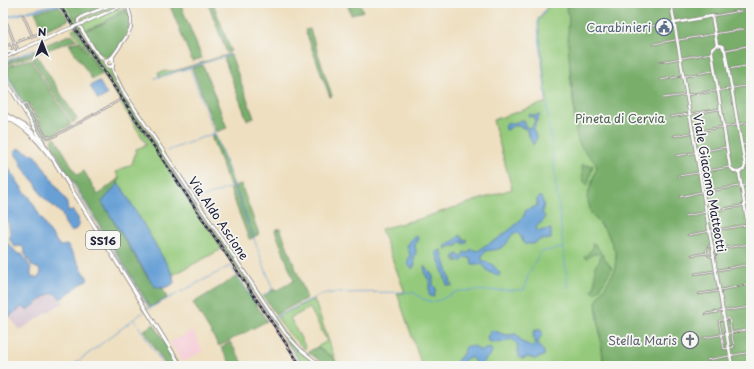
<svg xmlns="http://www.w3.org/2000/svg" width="754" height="369" font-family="'Playpen Sans',sans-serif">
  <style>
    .built { fill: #f6cfd8 }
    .industrial { fill: #d1bdca }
    .green { fill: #95ca7b; stroke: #5c765b }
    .forest { fill: #78ae6b; stroke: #4d6853 }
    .water { fill: #68a0d6; stroke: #456188 }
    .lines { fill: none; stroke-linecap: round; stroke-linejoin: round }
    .stream { stroke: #68a0d6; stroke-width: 1 }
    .canal { stroke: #68a0d6; stroke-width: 2 }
    .street-casing { stroke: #88807e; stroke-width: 2.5 }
    .secondary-casing { stroke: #88807e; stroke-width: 4 }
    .primary-casing { stroke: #88807e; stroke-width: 4.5 }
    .street { stroke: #fff; stroke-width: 1 }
    .secondary { stroke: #fff; stroke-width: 2.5 }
    .primary { stroke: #fff; stroke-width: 3 }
    .rail-casing { stroke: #22223b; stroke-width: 2.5 }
    .rail { stroke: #f6f6f2; stroke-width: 1; stroke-dasharray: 3; stroke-linecap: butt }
    .secondary-bridge-casing { stroke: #88807e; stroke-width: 4; stroke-linecap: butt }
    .secondary-bridge { stroke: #fff; stroke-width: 2.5 }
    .labels { text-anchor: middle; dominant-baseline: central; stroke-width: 3.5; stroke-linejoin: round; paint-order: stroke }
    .shield { fill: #f6f6f2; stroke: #626272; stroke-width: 1 }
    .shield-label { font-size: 11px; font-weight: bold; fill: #22223b }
    .service-label { font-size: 12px; fill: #4e5e75; stroke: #f6f6f2; text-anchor: end }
    .park-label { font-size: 12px; fill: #4a5d51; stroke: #f6f6f2 }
    .street-label { font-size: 12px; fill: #22223b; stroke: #f6f6f2 }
    .worship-label { font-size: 12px; fill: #5b616d; stroke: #f6f6f2; text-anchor: end }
  </style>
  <rect width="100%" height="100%" fill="#f6f6f2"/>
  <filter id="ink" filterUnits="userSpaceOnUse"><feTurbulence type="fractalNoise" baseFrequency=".025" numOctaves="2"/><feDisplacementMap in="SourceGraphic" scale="8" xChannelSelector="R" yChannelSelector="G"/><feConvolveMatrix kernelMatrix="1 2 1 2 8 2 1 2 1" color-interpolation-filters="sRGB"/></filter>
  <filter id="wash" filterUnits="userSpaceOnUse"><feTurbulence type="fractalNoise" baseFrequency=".012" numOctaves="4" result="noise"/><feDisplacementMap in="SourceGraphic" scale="16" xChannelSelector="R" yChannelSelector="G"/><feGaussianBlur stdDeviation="0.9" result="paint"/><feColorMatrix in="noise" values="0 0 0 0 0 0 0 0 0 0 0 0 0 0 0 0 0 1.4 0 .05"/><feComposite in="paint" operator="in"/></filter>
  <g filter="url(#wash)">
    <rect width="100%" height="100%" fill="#eedfc0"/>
    <polygon class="built" points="193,331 203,351 182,362 170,342"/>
    <polygon class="industrial" points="52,293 64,302 20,330 9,316 23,306 26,310 30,309 39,303 45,296"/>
    <g class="green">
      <polygon points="118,3 123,3 117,7 118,10 125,8 129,14 124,10 101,24 83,31 79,21 82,18"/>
      <polygon points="550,3 568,3 566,9 569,17 570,74 573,102 575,126 580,145 592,157 597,167 591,213 608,234 616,254 615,270 596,303 603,360 601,360 601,366 571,366 570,362 561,363 561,366 422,366 397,293 404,293 404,290 381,229 422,218 512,189 493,120 547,102 538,21"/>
      <polygon points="61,5 67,5 74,18 82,16 78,18 77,21 83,34 98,56 111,71 121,91 280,327 298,349 320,366 303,366"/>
      <polygon points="75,28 122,99 120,100 83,44 72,30"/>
      <polygon points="230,54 160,77 158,73 167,71 174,71"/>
      <polygon points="123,100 222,249 173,275 121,186 118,184 119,178 116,172 132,164 136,151 136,149 147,145 120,102"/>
      <polygon points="24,105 27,106 44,134 48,139 44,141 23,107"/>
      <polygon points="314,299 335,359 317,347 327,341 310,308 290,318 306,348 304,349 284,328 277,317"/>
    </g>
    <g class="forest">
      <polygon points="78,3 114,3 74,18 67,5"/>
      <polygon points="169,3 180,3 202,58 192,61"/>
      <polygon points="208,3 213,3 231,51 227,53"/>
      <polygon points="347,3 360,3 363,11 351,15"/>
      <path d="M568 3H747L744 7 751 56V366H685V363L684 366H604L596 302 615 270 616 254 608 234 591 213 587 197 597 167C594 158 585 154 580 145 574 134 575 116 574 103 571 75 566 46 569 17L566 9Z"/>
      <polygon points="59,6 69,20 44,30 35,12"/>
      <path d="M124 11 130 15C131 35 122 41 112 57H104L98 51 85 31 102 24Z"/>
      <polygon points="310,29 332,96 330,97 305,30"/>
      <polygon points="72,34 77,39 6,65 9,61 43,48 45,45"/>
      <polygon points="79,41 102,74 101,75 92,79 69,44"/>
      <polygon points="231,55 254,118 247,120 224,58"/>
      <polygon points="37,56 77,119 73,123 32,59"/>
      <polygon points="30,59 70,122 70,126 56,132 57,134 50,137 47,135 29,104 24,103 11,81 6,67"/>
      <polygon points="203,65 227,128 216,132 192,68"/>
      <polygon points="215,134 234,185 230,186 211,136"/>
      <polygon points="55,137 77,175 84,171 98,195 119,178 118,184 102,202 146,275 153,284 159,288 163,288 167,298 150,307 59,158 51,142"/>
      <path d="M582 164 589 166 593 165 587 186C582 181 582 170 582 164Z"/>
      <polygon points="241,184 259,234 254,237 235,186"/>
      <polygon points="234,187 253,238 249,239 230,189"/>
      <polygon points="280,228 307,298 276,315 263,296 274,289 275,291 294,281 275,230"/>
      <path d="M592 244H595C601 252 605 260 612 268L599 290 594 293 592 291 595 285V266L600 260V256L598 254H593L586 259 584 257 593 248Z"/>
      <polygon points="236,277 238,277 267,321 219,346 193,303"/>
      <polygon points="154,324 179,366 166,366 144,330"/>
      <polygon points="230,342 245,366 232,366 221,348"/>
      <polygon points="317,347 335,359 338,366 327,366 308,352"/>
    </g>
    <g class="water">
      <polygon points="99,81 107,95 98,100 90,86"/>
      <path d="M530 114 535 116 538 114 540 115C535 125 531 128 537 138L533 145 526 129 518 126H512L508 130 505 129 506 124 517 122 521 120H524L525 126 529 128H531L535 121 533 117 528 116Z"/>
      <polygon points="18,148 36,156 65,199 67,204 68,211 73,211 78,218 79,226 72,232 70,231 65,223 62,214 43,197 39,191 36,184 23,168 20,161 14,152"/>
      <path d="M3 160 26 194 29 196 46 227 60 246 66 245 68 246 88 279 62 298H59L54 293C43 295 37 306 26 310L23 306 3 321V238L18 254H22L31 268V276L38 278 41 273 39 269 32 266 25 254 23 247 20 246 15 247 9 239C11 235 9 228 8 223L6 221H3V192L6 188 3 185Z"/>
      <path d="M118 184 121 186 173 275 174 283C169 288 160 289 154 286L102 202Z"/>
      <path d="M539 197H541L544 204 542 212 545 217C544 223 538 223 536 228L538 231 551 229V239L540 240 533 244H524L521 237 518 233C509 232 511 241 504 246 499 250 492 250 485 251L482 256V260L492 264 500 273 499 276 489 272 482 264H472L471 259 466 257 462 261H455L458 258 457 257 454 259V256L458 254 461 258 464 252 468 253 471 249 478 251 484 246 496 240 512 228 523 217 526 210 537 206V199Z"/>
      <polygon points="460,235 463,239 467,240 466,243 463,244 463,242 459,242 458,246 452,246 445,249 447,244 455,240"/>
      <polygon points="417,236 418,238 415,244 416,252 414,259 415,265 412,269 407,263 410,255 407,246 412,238"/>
      <polygon points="441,250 452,286 447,285 436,252"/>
      <polygon points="424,267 424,266 426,267 433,276 433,285 436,288 434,297 430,296 429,294 429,280 426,276"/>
      <path d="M493 330 505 335 516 334 522 342 533 347 536 344 533 336 534 331 536 330H541L543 335 539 339C537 344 539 348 544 351V356L534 359 529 357 521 359 519 357 517 344 512 339C504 342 497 345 488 341L487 337 490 332Z"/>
      <path d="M467 346H474L481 351 489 348 491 349 492 353 479 366H473L477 364 470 357 466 359 463 362 464 366H453C455 361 459 360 462 355 464 352 464 349 467 346Z"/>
    </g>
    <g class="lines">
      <g class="stream">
        <polyline points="550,3 538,19 538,29 568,288"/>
        <polyline points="132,8 142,3"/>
        <polyline points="42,45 42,47 8,60 5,64 4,68 12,85 149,308"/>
        <polyline points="191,67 230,55"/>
        <polyline points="155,78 190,68 272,287 272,290 263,296"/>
        <polyline points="167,151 214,133"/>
        <polyline points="199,199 234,186"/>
        <polyline points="259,298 272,319 320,295 327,293 413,292 423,299 431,302 440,300 458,291 524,290 528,275 540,252 563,248"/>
        <polyline points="148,309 230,266 232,268 254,300 255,300"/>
        <polyline points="134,319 145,311"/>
        <polyline points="273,319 304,366"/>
        <polyline points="72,366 134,319 164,366"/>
      </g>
      <polyline class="canal" points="3,18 50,6 69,3"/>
    </g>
  </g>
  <g filter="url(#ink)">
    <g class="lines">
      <defs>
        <g id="street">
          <polyline points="654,7 671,4"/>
          <polyline points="23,15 32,35"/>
          <polyline points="713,16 741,11"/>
          <polyline points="7,23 14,42"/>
          <polyline points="652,26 674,22"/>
          <polyline points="679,40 744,29"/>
          <polyline points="15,42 18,50"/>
          <polyline points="11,44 14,51"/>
          <polyline points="654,44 675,40"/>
          <polyline points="3,47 41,33"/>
          <polyline points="726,50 747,46"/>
          <polyline points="659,62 712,53"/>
          <polyline points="729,69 751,65"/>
          <polyline points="685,76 713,71"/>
          <polyline points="661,80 682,76"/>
          <polyline points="733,88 751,85"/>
          <polyline points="663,98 730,89"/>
          <polyline points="22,106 26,104 45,135 49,137 53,137 120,100"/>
          <polyline points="670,117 720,109"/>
          <polyline points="725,127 751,122"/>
          <polyline points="674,136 722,127"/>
          <polyline points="742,145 751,144"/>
          <polyline points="676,156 726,147"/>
          <polyline points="745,165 751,164"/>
          <polyline points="701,172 729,167"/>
          <polyline points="678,176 698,173"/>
          <polyline points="704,192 751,184"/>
          <polyline points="680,197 701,192"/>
          <polyline points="685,216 751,204"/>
          <polyline points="688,235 746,225"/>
          <circle cx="712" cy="251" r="5.5"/>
          <polyline points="718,249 751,244"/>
          <polyline points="692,255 707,253"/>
          <polyline points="718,270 751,264"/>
          <polyline points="695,274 714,271"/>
          <polyline points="721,290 751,284"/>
          <polyline points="699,294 718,291"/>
          <polyline points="705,314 751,307"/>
          <polygon points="729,319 734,347 724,349 719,321"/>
          <polyline points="704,338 751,329"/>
          <polyline points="707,360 751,352"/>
        </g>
        <g id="secondary">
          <polyline points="671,3 732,366"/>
          <polyline points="86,22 128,3"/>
          <polyline points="675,23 712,16 717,45"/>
          <polyline points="717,45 712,49 712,53 730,167 735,172 739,172"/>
          <polyline points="717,45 722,46 725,51 745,165 744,169 739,172"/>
          <polyline points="3,53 14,51"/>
          <polyline points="3,59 18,51 61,32"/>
          <polyline points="110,59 113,56 127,36 131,27 131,18 128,7 131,3"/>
          <polyline points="113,61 111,59 108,59 106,62 106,65 109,67 113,66 113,57"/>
          <polyline points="106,62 95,51 79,25 78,20 83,16 116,3"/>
          <polyline points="112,66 113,71 123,91 285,333 301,350 321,366"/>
          <polyline points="3,76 43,142"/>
          <polyline points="739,172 751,244"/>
        </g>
        <g id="primary">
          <polyline points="3,113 27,127 43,143 181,366"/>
          <path d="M3 116C24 125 37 139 51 158"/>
        </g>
      </defs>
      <use href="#street" class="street-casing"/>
      <use href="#secondary" class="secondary-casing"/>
      <use href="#primary" class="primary-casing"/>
      <use href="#street" class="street"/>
      <use href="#secondary" class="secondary"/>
      <use href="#primary" class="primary"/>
      <defs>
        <polyline id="rail" points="58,3 301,366"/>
      </defs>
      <use href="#rail" class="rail-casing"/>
      <use href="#rail" class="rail"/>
      <defs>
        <polyline id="secondary-bridge" points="61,32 86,22"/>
      </defs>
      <use href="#secondary-bridge" class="secondary-bridge-casing"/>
      <use href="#secondary-bridge" class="secondary-bridge"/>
    </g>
  </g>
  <defs>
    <symbol id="civic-ring" viewBox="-11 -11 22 22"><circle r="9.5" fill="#f6f6f2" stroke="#5c6f8a" stroke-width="1.5"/><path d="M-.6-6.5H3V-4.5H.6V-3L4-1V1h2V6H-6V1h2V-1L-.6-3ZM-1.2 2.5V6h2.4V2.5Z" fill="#5c6f8a"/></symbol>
    <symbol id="church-ring" viewBox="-11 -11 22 22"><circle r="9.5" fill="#f6f6f2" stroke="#6b7280" stroke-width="1.5"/><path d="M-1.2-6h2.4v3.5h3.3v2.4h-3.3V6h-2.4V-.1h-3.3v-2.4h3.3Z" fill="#6b7280"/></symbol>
  </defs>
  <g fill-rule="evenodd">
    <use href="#civic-ring" x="654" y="17" width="20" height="20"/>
    <use href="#church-ring" x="680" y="330" width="20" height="20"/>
  </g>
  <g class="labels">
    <rect class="shield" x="86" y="231" width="34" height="18" rx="3"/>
    <g class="shield-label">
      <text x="103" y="240">SS16</text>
    </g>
    <g class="service-label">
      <text x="651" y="27">Carabinieri</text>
    </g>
    <g class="park-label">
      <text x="620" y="118">Pineta di Cervia</text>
    </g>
    <g class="street-label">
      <text transform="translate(710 183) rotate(80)">Viale Giacomo Matteotti</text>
      <text transform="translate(219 218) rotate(56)">Via Aldo Ascione</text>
    </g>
    <g class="worship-label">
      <text x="677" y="340">Stella Maris</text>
    </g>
  </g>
  <rect width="754" height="369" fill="none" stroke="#f6f6f2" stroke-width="16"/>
  <g transform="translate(42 42)" stroke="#f6f6f2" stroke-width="3" paint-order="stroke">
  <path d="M0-3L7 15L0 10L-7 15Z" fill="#22223b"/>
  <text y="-6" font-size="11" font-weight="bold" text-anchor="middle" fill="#22223b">N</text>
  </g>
</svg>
